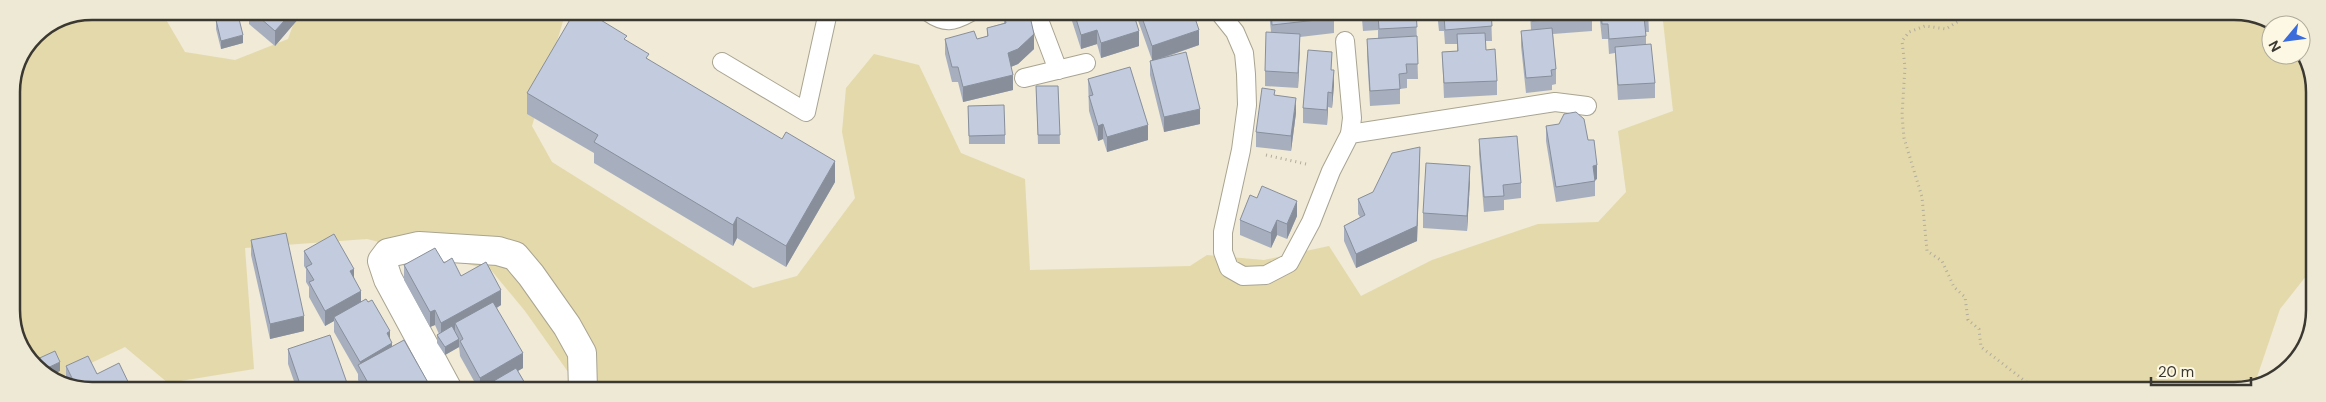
<svg xmlns="http://www.w3.org/2000/svg" width="2326" height="402" font-family="'DM Sans',sans-serif">
  <style>
    .green { fill: #e4d9ab }
    .lines { fill: none; stroke-linecap: round; stroke-linejoin: round }
    .lane-casing { stroke: #a9a491; stroke-width: 20 }
    .street-casing { stroke: #a9a491; stroke-width: 30 }
    .path { stroke: #b1ac9c; stroke-width: 3; stroke-dasharray: 1 4; stroke-linecap: butt }
    .lane { stroke: #fff; stroke-width: 18 }
    .street { stroke: #fff; stroke-width: 28 }
    .wall { fill: #a7afbf }
    .shaded-wall { fill: #888f9b }
    .building { fill: #c2ccde; stroke: #888f9b }
    .rim { fill: none; stroke: #3a3830; stroke-width: 2.5 }
  </style>
  <rect width="100%" height="100%" fill="#f0ead6"/>
  <polygon class="green" points="92,11 161,11 185,52 235,60 288,39 298,11 566,11 532,126 552,162 753,288 797,276 855,198 842,132 846,88 874,54 919,65 961,153 1025,179 1030,270 1190,266 1207,255 1264,260 1329,246 1361,296 1432,260 1538,224 1598,222 1626,192 1618,131 1673,111 1662,12 2244,12 2271,25 2271,55 2301,54 2313,76 2314,266 2280,309 2255,383 2234,391 578,390 578,386 525,311 491,270 367,239 245,248 254,369 168,383 125,347 57,379 39,370 14,330 11,92 35,35"/>
  <g class="lines">
    <defs>
      <g id="lane">
        <path d="M928 12C945 24 953 22 971 12"/>
        <polyline points="1036,12 1058,70"/>
        <polyline points="1219,12 1235,32 1244,53 1246,74 1247,105 1241,150 1223,232 1223,252 1229,268 1243,276 1266,275 1289,263 1311,222 1331,171 1350,134 1555,102 1587,106"/>
        <polyline points="1345,41 1352,118 1350,134"/>
        <polyline points="722,62 806,112 828,12"/>
        <polyline points="1024,78 1086,63"/>
      </g>
      <polyline id="street" points="448,390 388,279 382,261 388,253 419,246 498,251 515,256 531,275 567,326 582,353 583,390"/>
    </defs>
    <use href="#lane" class="lane-casing"/>
    <use href="#street" class="street-casing"/>
    <g class="path">
      <polyline points="1968,12 1965,17 1946,29 1925,26 1909,32 1902,41 1905,67 1902,115 1904,138 1922,197 1927,251 1942,261 1954,287 1965,297 1968,320 1979,329 1981,347 2038,391"/>
      <polyline points="1266,155 1306,164"/>
    </g>
    <use href="#lane" class="lane"/>
    <use href="#street" class="street"/>
  </g>
  <g class="wall">
    <polygon points="249,11 305,11 275,46 249,24"/>
    <polygon points="679,11 689,11 688,15"/>
    <polygon points="1072,12 1133,12 1139,46 1101,58 1097,44 1081,49 1072,21"/>
    <polygon points="1135,12 1183,12 1199,45 1166,57 1200,124 1164,132 1150,75 1150,61 1152,60"/>
    <polygon points="1269,12 1338,12 1338,16 1334,17 1334,33 1300,37 1298,88 1265,86 1265,71 1271,32"/>
    <polygon points="1357,12 1416,12 1418,79 1407,79 1407,88 1400,89 1400,104 1370,106 1367,54 1367,39 1378,39 1378,30 1363,31 1362,19 1357,19"/>
    <polygon points="1437,12 1491,12 1492,41 1485,41 1486,50 1497,81 1497,95 1444,98 1442,52 1457,51 1457,44 1445,44 1444,31 1439,31"/>
    <polygon points="1530,12 1592,12 1592,31 1553,34 1556,69 1556,84 1552,85 1552,90 1526,93 1521,46 1521,31 1531,30"/>
    <polygon points="1599,12 1648,12 1649,32 1646,32 1646,44 1655,83 1655,98 1618,100 1615,53 1609,54 1608,39 1602,39"/>
    <polygon points="1004,13 1034,49 1018,64 1011,67 1013,90 963,102 958,82 952,82 945,54 945,39 977,39 987,36 987,28 1004,23"/>
    <polygon points="216,20 243,43 221,49 216,29"/>
    <polygon points="627,41 649,60 835,182 786,267 737,238 733,246 594,163 594,153 527,114 527,93"/>
    <polygon points="1332,70 1334,85 1332,108 1328,107 1327,125 1303,123 1303,108"/>
    <polygon points="1088,79 1148,140 1107,152 1103,139 1098,141 1089,111"/>
    <polygon points="1036,86 1058,86 1060,144 1038,144"/>
    <polygon points="1275,95 1296,113 1291,151 1256,147 1256,132"/>
    <polygon points="968,106 1005,135 1005,144 969,144"/>
    <polygon points="1546,126 1588,140 1597,179 1595,180 1595,196 1556,202 1546,141"/>
    <polygon points="1479,139 1521,183 1521,198 1504,200 1504,210 1484,212 1479,154"/>
    <polygon points="1420,162 1417,241 1356,268 1344,241 1344,226 1360,217 1358,214 1358,199 1373,192"/>
    <polygon points="1470,181 1467,231 1423,228 1423,213"/>
    <polygon points="1297,216 1287,239 1277,235 1271,248 1240,235 1240,220"/>
    <polygon points="251,240 304,331 270,339 251,255"/>
    <polygon points="304,251 354,277 361,301 390,339 392,346 430,390 364,390 358,380 358,374 334,332 334,321 325,326 309,297 309,287 306,282 306,269 304,266"/>
    <polygon points="444,263 501,305 497,308 523,368 518,371 529,390 479,390 460,356 459,346 459,347 445,355 437,343 437,335 439,334 435,325 430,327 404,280 404,265"/>
    <polygon points="288,349 347,390 297,390 288,364"/>
    <polygon points="66,366 97,374 82,390 67,384 66,381"/>
  </g>
  <g class="shaded-wall">
    <polygon points="293,11 305,11 275,46 275,31"/>
    <polygon points="1062,12 1069,12 1062,14"/>
    <polygon points="1097,30 1097,44 1081,49 1081,35"/>
    <polygon points="1199,30 1199,45 1152,61 1152,46"/>
    <polygon points="1139,31 1139,46 1101,58 1101,43"/>
    <polygon points="1034,34 1034,49 1018,64 1008,68 1008,53"/>
    <polygon points="1300,34 1300,49 1298,88 1298,73"/>
    <polygon points="243,35 243,43 221,49 221,41"/>
    <polygon points="1334,70 1334,85 1332,108 1332,93"/>
    <polygon points="1013,75 1013,90 963,102 963,87"/>
    <polygon points="1328,92 1328,107 1327,125 1327,110"/>
    <polygon points="1296,98 1296,113 1291,151 1291,136"/>
    <polygon points="1200,109 1200,124 1164,132 1164,117"/>
    <polygon points="1103,124 1103,139 1098,141 1098,126"/>
    <polygon points="1148,125 1148,140 1107,152 1107,137"/>
    <polygon points="1420,147 1417,241 1356,268 1356,254"/>
    <polygon points="835,161 835,182 786,267 786,246"/>
    <polygon points="1597,165 1597,179 1593,181 1593,166"/>
    <polygon points="1470,166 1470,181 1467,231 1467,216"/>
    <polygon points="1297,201 1297,216 1287,239 1287,224"/>
    <polygon points="737,217 737,238 733,246 733,225"/>
    <polygon points="1277,220 1277,235 1271,248 1271,233"/>
    <polygon points="354,269 354,284 350,271"/>
    <polygon points="501,290 501,305 458,329 455,323 455,330 441,337 441,323"/>
    <polygon points="361,291 361,306 334,317 334,321 325,326 325,311"/>
    <polygon points="435,310 435,325 430,327 430,312"/>
    <polygon points="304,316 304,331 270,339 270,324"/>
    <polygon points="390,331 390,344 392,343 392,358 360,367 360,362 387,333"/>
    <polygon points="459,339 459,347 445,355 445,347"/>
    <polygon points="523,353 523,368 484,390 480,389 480,390 480,378"/>
    <polygon points="60,362 60,371 50,376 41,371"/>
    <polygon points="347,383 347,390 325,390"/>
    <polygon points="430,386 430,390 423,390"/>
  </g>
  <g class="building">
    <polygon points="252,11 293,11 275,31"/>
    <polygon points="575,11 586,11 627,36 624,39 649,54 646,58 782,139 786,132 835,161 786,246 737,217 733,225 594,142 598,135 527,93"/>
    <polygon points="1009,12 1029,12 1034,34 1018,49 1008,53 1013,75 963,87 958,67 952,67 945,39 974,31 977,39 988,36 987,28 1006,23 1004,13"/>
    <polygon points="1074,12 1133,12 1139,31 1101,43 1097,30 1081,35"/>
    <polygon points="1140,12 1183,12 1183,13 1186,12 1193,12 1199,30 1152,46"/>
    <polygon points="1271,12 1333,12 1334,18 1272,25"/>
    <polygon points="1363,12 1416,12 1417,27 1379,29 1378,15 1363,16"/>
    <polygon points="1438,12 1491,12 1492,26 1445,30 1444,16 1439,16"/>
    <polygon points="1531,12 1592,12 1592,16 1532,21"/>
    <polygon points="1601,12 1648,12 1649,17 1644,17 1646,36 1609,39 1608,24 1602,24"/>
    <polygon points="238,15 243,35 221,41 216,20"/>
    <polygon points="1552,28 1556,69 1551,70 1552,76 1526,78 1521,31"/>
    <polygon points="1266,32 1300,34 1298,73 1265,71"/>
    <polygon points="1485,33 1486,50 1495,49 1497,81 1444,83 1442,52 1458,51 1457,34"/>
    <polygon points="1417,36 1418,64 1406,64 1407,73 1399,74 1400,89 1370,91 1367,39"/>
    <polygon points="1651,44 1655,83 1618,85 1615,47"/>
    <polygon points="1308,50 1332,52 1331,70 1334,70 1332,93 1328,92 1327,110 1303,108"/>
    <polygon points="1186,52 1200,109 1164,117 1150,61"/>
    <polygon points="1130,67 1148,125 1107,137 1103,124 1098,126 1089,96 1093,95 1088,79"/>
    <polygon points="1036,86 1058,86 1060,135 1038,135"/>
    <polygon points="1262,88 1275,90 1274,95 1296,98 1291,136 1256,132"/>
    <polygon points="1004,105 1005,135 969,136 968,106"/>
    <polygon points="1576,112 1584,119 1588,140 1594,140 1597,165 1593,166 1595,181 1556,187 1546,126 1559,124 1564,114"/>
    <polygon points="1517,136 1521,183 1503,185 1504,196 1484,197 1479,139"/>
    <polygon points="1420,147 1417,226 1356,254 1344,226 1365,215 1358,199 1373,192 1392,153"/>
    <polygon points="1426,163 1470,166 1467,216 1423,213"/>
    <polygon points="1262,186 1297,201 1287,224 1277,220 1271,233 1240,220 1250,195 1257,198"/>
    <polygon points="286,233 304,316 270,324 251,240"/>
    <polygon points="334,234 354,269 350,271 361,291 325,311 309,282 314,280 306,267 312,264 304,251"/>
    <polygon points="435,248 444,263 452,258 461,276 486,262 501,290 441,323 435,310 430,312 404,265"/>
    <polygon points="366,299 368,302 372,300 390,331 387,333 392,343 360,362 334,317"/>
    <polygon points="493,302 523,353 480,378 460,341 463,339 455,323"/>
    <polygon points="452,326 459,339 445,347 437,335"/>
    <polygon points="330,335 347,383 325,390 302,390 288,349"/>
    <polygon points="404,340 430,386 423,390 381,390 380,388 376,390 372,390 358,365"/>
    <polygon points="55,351 60,362 41,371 39,370 33,361"/>
    <polygon points="88,356 97,374 119,363 132,390 82,390 77,388 66,366"/>
    <polygon points="516,368 529,390 481,390 480,389"/>
  </g>
  <path d="M0 0H2326V402H0ZM92 20H2234A72 72 0 0 1 2306 92V310A72 72 0 0 1 2234 382H92A72 72 0 0 1 20 310V92A72 72 0 0 1 92 20Z" fill="#ede9d5" fill-rule="evenodd"/>
  <path class="rim" d="M92 20H2234A72 72 0 0 1 2306 92V310A72 72 0 0 1 2234 382H92A72 72 0 0 1 20 310V92A72 72 0 0 1 92 20Z"/>
  <g transform="translate(2286 40) rotate(241)"><circle r="24" fill="#fdf8e3" stroke="#afab9b"/>
  <path d="M0-4L9 19L0 12L-9 19Z" fill="#3a6cdc"/>
  <text y="-8" font-size="14" font-weight="bold" text-anchor="middle" fill="#3a3830">N</text>
  </g>
  <path d="M2151 377v8h100v-8" fill="none" stroke="#3a3830" stroke-width="2.5"/>
  <text x="2158" y="377" font-size="15" fill="#3a3830" stroke="#fdf8e3" stroke-width="4" paint-order="stroke">20 m</text>
</svg>
